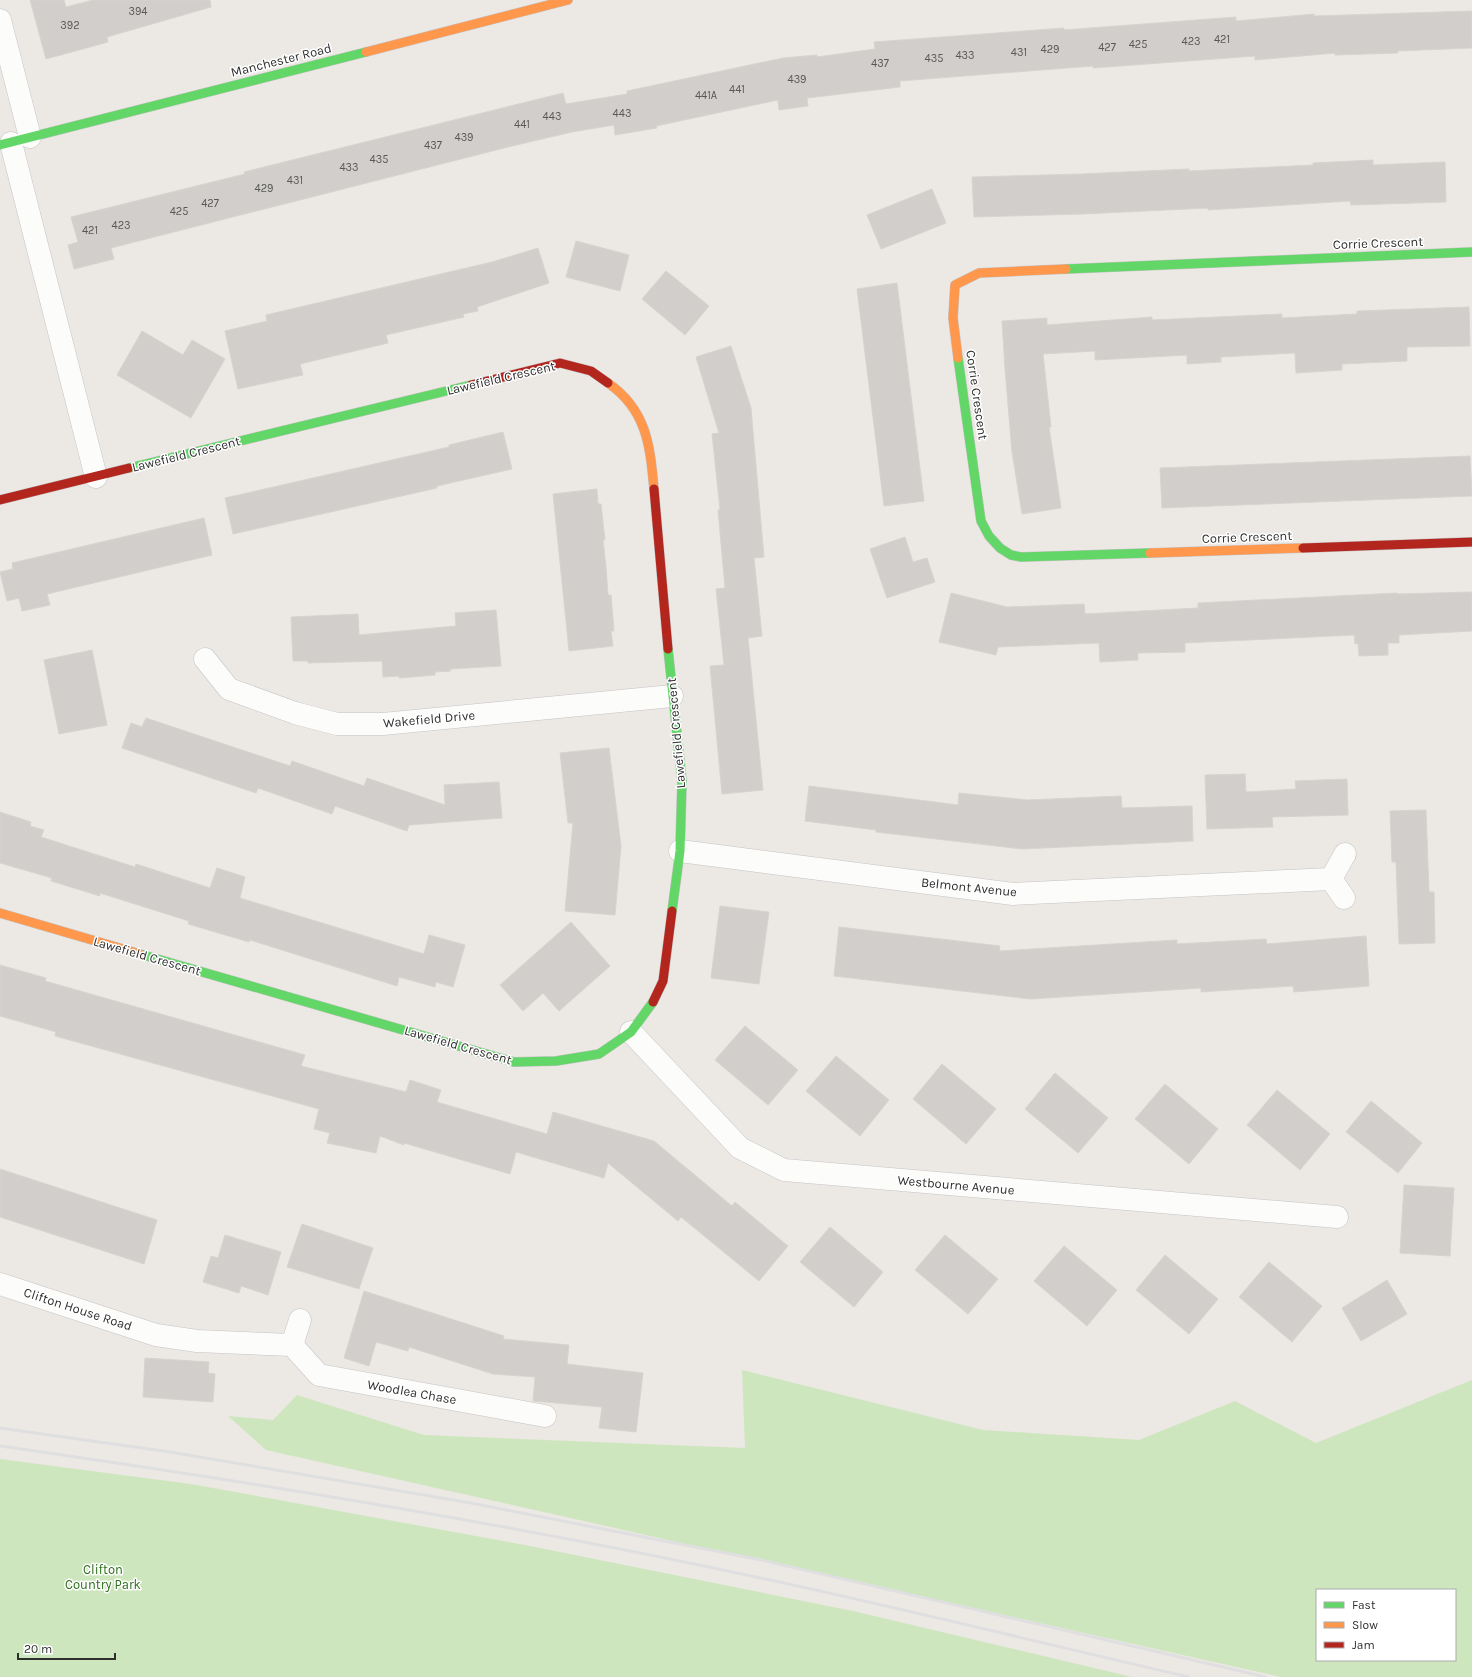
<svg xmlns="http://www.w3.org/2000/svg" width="1472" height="1677" font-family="Karla,sans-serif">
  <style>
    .green { fill: #cee6be; fill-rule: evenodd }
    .building { fill: #d1cecb; stroke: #d7d4d0 }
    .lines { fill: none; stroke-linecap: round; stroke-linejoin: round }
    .street-casing { stroke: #c5c4c5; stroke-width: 23 }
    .fast-casing { stroke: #c5c4c5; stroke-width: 10 }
    .slow-casing { stroke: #c5c4c5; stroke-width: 10 }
    .jam-casing { stroke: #c5c4c5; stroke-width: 10 }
    .street { stroke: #fcfcfb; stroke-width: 22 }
    .fast { stroke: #63d668; stroke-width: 9 }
    .slow { stroke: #ff974d; stroke-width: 9 }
    .jam { stroke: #b3261e; stroke-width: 9 }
    .rail { stroke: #dfdfe1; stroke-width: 3 }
    .labels { text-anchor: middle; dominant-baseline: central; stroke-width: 3; stroke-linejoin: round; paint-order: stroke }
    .number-label { font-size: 11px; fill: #585857 }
    .street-label { font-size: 13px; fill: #2e2e2e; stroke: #fff }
    .park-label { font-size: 13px; fill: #2c6e1b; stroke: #fff }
  </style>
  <rect width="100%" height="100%" fill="#ece8e4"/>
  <g class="green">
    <path d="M742 1370 983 1430 1139 1440 1235 1401 1316 1443 1472 1380V1677H1281L266 1450 228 1416 273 1420 297 1395 424 1435 745 1448ZM1317 1590H1455V1660H1317Z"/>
    <polygon points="0,1459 191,1484 525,1545 853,1611 1132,1677 0,1677"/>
  </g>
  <g class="building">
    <polygon points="30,0 64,0 66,7 93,0 210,0 211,7 107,37 108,42 46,59"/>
    <polygon points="1472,11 1472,48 1397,51 1398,53 1366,54 1335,55 1335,53 1255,60 1255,56 1093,68 1093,66 900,81 900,87 807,98 808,106 779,110 778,100 656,126 657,128 615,135 614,125 572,132 512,146 111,248 114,259 74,269 68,245 78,242 71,217 245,174 244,172 563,93 566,104 627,94 627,91 783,58 817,55 817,57 875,49 874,42 1064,28 1064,30 1236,17 1236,21 1314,14 1314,16"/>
    <polygon points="1373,160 1373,165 1445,162 1446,202 1351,205 1350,201 1208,210 1208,208 1083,214 974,217 972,177 1081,174 1189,169 1189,171 1313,165 1313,163"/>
    <polygon points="932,189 946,223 881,249 867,215"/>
    <polygon points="576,241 629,255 620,291 566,277"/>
    <polygon points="538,248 549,283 477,307 478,311 463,314 464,317 386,335 388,343 300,364 303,375 238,389 225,331 267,321 266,315 492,262"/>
    <polygon points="666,271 709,306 685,335 642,299"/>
    <polygon points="897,283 924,501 884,506 857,289"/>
    <polygon points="1469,307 1470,346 1407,347 1407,361 1342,364 1342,370 1296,373 1295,353 1221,357 1221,362 1187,364 1187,355 1095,360 1095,351 1043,354 1051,427 1049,427 1061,508 1022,514 1012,452 1005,369 1002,321 1047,318 1047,325 1152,317 1152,320 1282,314 1282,318 1357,314 1357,311"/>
    <polygon points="142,331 183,355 192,340 225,359 191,418 117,375"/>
    <polygon points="731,346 751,408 764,557 754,558 762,636 748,638 763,790 722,794 710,666 724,665 716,589 725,588 718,510 720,510 712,434 719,433 696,357"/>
    <polygon points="503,432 512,469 437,486 437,488 233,534 225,498 449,447 449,445"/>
    <polygon points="1470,456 1472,496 1162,508 1160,468"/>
    <polygon points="597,489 598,504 601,504 605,540 603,540 606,567 608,595 611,595 614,631 611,631 613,646 569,651 553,494"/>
    <polygon points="204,518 212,555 47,594 50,605 22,611 19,598 7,601 0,572 13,569 12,563"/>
    <polygon points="905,537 913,562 927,558 935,582 887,598 870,549"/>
    <polygon points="1472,592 1472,631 1399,635 1399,643 1388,643 1388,655 1359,656 1358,643 1355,644 1354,635 1185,643 1185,652 1138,653 1138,660 1100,662 1099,643 998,647 996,655 939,642 951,593 1007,607 1084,604 1085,614 1198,608 1198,603 1397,593 1397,594"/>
    <polygon points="496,610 501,666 450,669 451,671 435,672 435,675 399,678 399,676 383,677 382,661 308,663 308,661 293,661 291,617 358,614 359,635 456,626 455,613"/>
    <polygon points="92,650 107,725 59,734 44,660"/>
    <polygon points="146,718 290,766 292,761 364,786 367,778 445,805 444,785 499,782 502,818 409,825 407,831 335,806 332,814 258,788 256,793 122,748 131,723 142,727"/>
    <polygon points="609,748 621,846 615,915 565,911 573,823 568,823 560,753"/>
    <polygon points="1245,774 1246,792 1296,789 1295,781 1347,779 1348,815 1272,817 1273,827 1207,829 1205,775"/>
    <polygon points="809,786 958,805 959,793 1028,800 1121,796 1122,808 1192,806 1193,841 1022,849 876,832 876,830 805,821"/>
    <polygon points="1426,810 1429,892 1434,892 1435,943 1399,944 1396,862 1392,862 1390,811"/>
    <polygon points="0,812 31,822 30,826 44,830 41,837 135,867 136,864 210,888 217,868 245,877 240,898 424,954 429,935 465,945 453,987 436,982 435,987 399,977 397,986 250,940 249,942 188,924 189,921 100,893 100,896 51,881 52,878 0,863"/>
    <polygon points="720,906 769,912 759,984 711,978"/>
    <polygon points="571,922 610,966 559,1011 543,993 523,1011 500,985"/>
    <polygon points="839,927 1000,946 999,951 1177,940 1177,944 1266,939 1267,944 1366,936 1369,986 1294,992 1293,986 1201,992 1201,988 1030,999 834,976"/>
    <polygon points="0,965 46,978 45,981 305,1055 301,1066 406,1092 410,1080 441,1090 437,1102 547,1134 553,1112 654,1141 732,1206 735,1202 788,1246 759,1281 681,1217 678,1221 608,1163 604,1178 516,1152 510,1174 404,1143 404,1145 380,1136 376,1153 327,1143 330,1133 314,1129 319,1109 55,1036 56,1032 0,1016"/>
    <polygon points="745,1026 798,1070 768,1105 715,1060"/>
    <polygon points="836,1056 889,1100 860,1136 806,1091"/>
    <polygon points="942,1064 996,1109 966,1144 913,1099"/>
    <polygon points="1055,1073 1108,1118 1078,1153 1025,1109"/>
    <polygon points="1165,1084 1218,1129 1189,1164 1135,1119"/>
    <polygon points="1277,1090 1330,1134 1300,1170 1247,1125"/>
    <polygon points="1371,1101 1422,1143 1398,1173 1346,1132"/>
    <polygon points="0,1169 157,1220 144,1264 0,1217"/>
    <polygon points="1404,1185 1454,1188 1450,1256 1400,1253"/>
    <polygon points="302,1224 373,1248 359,1289 287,1267"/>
    <polygon points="830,1227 883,1272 854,1307 800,1262"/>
    <polygon points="225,1235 281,1252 268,1295 241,1286 239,1293 203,1282 211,1256 218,1258"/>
    <polygon points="945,1235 998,1279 968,1314 915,1270"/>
    <polygon points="1064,1246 1117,1290 1087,1326 1034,1281"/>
    <polygon points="1165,1255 1218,1299 1189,1334 1136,1290"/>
    <polygon points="1269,1262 1322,1306 1292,1342 1239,1297"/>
    <polygon points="1387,1280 1407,1314 1361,1341 1342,1308"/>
    <polygon points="364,1291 504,1336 503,1339 569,1345 567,1364 643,1373 636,1432 599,1428 602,1407 533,1401 535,1377 493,1374 409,1347 408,1351 376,1342 369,1366 344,1358"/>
    <polygon points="145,1358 209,1362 208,1373 215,1374 213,1402 143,1397"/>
  </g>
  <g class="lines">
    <defs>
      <g id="street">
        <polyline points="0,20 30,137"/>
        <polyline points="11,143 96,477"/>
        <polyline points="205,659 229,689 295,713 337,724 383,724 672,696"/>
        <polyline points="680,851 1013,894 1331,879"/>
        <polyline points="1344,898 1331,879 1345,854"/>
        <polyline points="631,1032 740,1148 784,1170 1337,1217"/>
        <polyline points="0,1284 156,1335 197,1341 292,1345 319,1375 545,1416"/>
        <polyline points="292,1345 300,1320"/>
      </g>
      <g id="fast">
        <polyline points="0,145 366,52"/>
        <polyline points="1066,269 1472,252"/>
        <polyline points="958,358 981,521 989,536 1000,548 1011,555 1021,557 1150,553"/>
        <polyline points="129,468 471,385"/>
        <polyline points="668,649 682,781 680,851 672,911"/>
        <polyline points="140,954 514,1062 556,1061 599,1054 631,1032 653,1002"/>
      </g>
      <g id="slow">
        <polyline points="366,52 568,0"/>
        <polyline points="958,358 953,318 955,285 979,273 1066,269"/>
        <path d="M608 383C647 410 650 446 654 489"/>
        <polyline points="1150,553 1303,548"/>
        <polyline points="0,913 140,954"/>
      </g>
      <g id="jam">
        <polyline points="471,385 560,363 591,371 608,383"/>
        <polyline points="654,489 668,649"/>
        <polyline points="0,500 129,468"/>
        <polyline points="1303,548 1472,542"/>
        <polyline points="653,1002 663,981 672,911"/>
      </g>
    </defs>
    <use href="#street" class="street-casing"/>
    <use href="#fast" class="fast-casing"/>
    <use href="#slow" class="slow-casing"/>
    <use href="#jam" class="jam-casing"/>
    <use href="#street" class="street"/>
    <use href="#fast" class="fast"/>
    <use href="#slow" class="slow"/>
    <use href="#jam" class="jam"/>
    <g class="rail">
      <polyline points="0,1428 170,1452 471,1503 761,1560 1266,1677"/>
      <path d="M0 1446C253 1482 506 1523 756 1577 901 1608 1045 1644 1189 1677"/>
    </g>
  </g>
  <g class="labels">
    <g class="number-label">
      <text x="138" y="11">394</text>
      <text x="70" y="25">392</text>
      <text x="1222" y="39">421</text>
      <text x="1191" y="41">423</text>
      <text x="1138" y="44">425</text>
      <text x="1107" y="47">427</text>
      <text x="1050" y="49">429</text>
      <text x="1019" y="52">431</text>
      <text x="965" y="55">433</text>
      <text x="934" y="58">435</text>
      <text x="880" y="63">437</text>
      <text x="797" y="79">439</text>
      <text x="737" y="89">441</text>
      <text x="706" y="95">441A</text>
      <text x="622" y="113">443</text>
      <text x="552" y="116">443</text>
      <text x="522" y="124">441</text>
      <text x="464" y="137">439</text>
      <text x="433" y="145">437</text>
      <text x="379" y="159">435</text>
      <text x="349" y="167">433</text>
      <text x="295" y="180">431</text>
      <text x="264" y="188">429</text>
      <text x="210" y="203">427</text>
      <text x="179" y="211">425</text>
      <text x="121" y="225">423</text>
      <text x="90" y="230">421</text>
    </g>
    <g class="street-label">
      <text transform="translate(281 60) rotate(-14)">Manchester Road</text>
      <text transform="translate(1378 243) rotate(-2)">Corrie Crescent</text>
      <text transform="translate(501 378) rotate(-13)">Lawefield Crescent</text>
      <text transform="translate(977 395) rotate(82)">Corrie Crescent</text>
      <text transform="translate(186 454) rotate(-14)">Lawefield Crescent</text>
      <text transform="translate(1247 537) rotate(-2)">Corrie Crescent</text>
      <text transform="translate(429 719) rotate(-5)">Wakefield Drive</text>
      <text transform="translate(676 733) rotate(-95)">Lawefield Crescent</text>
      <text transform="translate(969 887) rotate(6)">Belmont Avenue</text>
      <text transform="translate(147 956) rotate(16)">Lawefield Crescent</text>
      <text transform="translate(458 1045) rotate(16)">Lawefield Crescent</text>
      <text transform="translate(956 1185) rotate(5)">Westbourne Avenue</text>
      <text transform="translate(78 1309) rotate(18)">Clifton House Road</text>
      <text transform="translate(412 1392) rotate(10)">Woodlea Chase</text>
    </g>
    <g class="park-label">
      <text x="103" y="1569">Clifton<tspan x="103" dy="15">Country Park</tspan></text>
    </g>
  </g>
  <rect x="1316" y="1589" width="140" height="72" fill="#ffffff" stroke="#ababab"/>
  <rect x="1324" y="1602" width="20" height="6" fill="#63d668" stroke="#ababab"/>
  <text x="1352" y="1609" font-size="12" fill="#2e2e2e">Fast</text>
  <rect x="1324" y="1622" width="20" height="6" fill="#ff974d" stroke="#ababab"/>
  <text x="1352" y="1629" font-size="12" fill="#2e2e2e">Slow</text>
  <rect x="1324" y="1642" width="20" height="6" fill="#b3261e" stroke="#ababab"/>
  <text x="1352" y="1649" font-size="12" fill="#2e2e2e">Jam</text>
  <path d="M18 1653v6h97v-6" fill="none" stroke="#2e2e2e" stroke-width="2"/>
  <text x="24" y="1653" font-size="12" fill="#2e2e2e" stroke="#ffffff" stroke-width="3" paint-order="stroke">20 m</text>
</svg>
